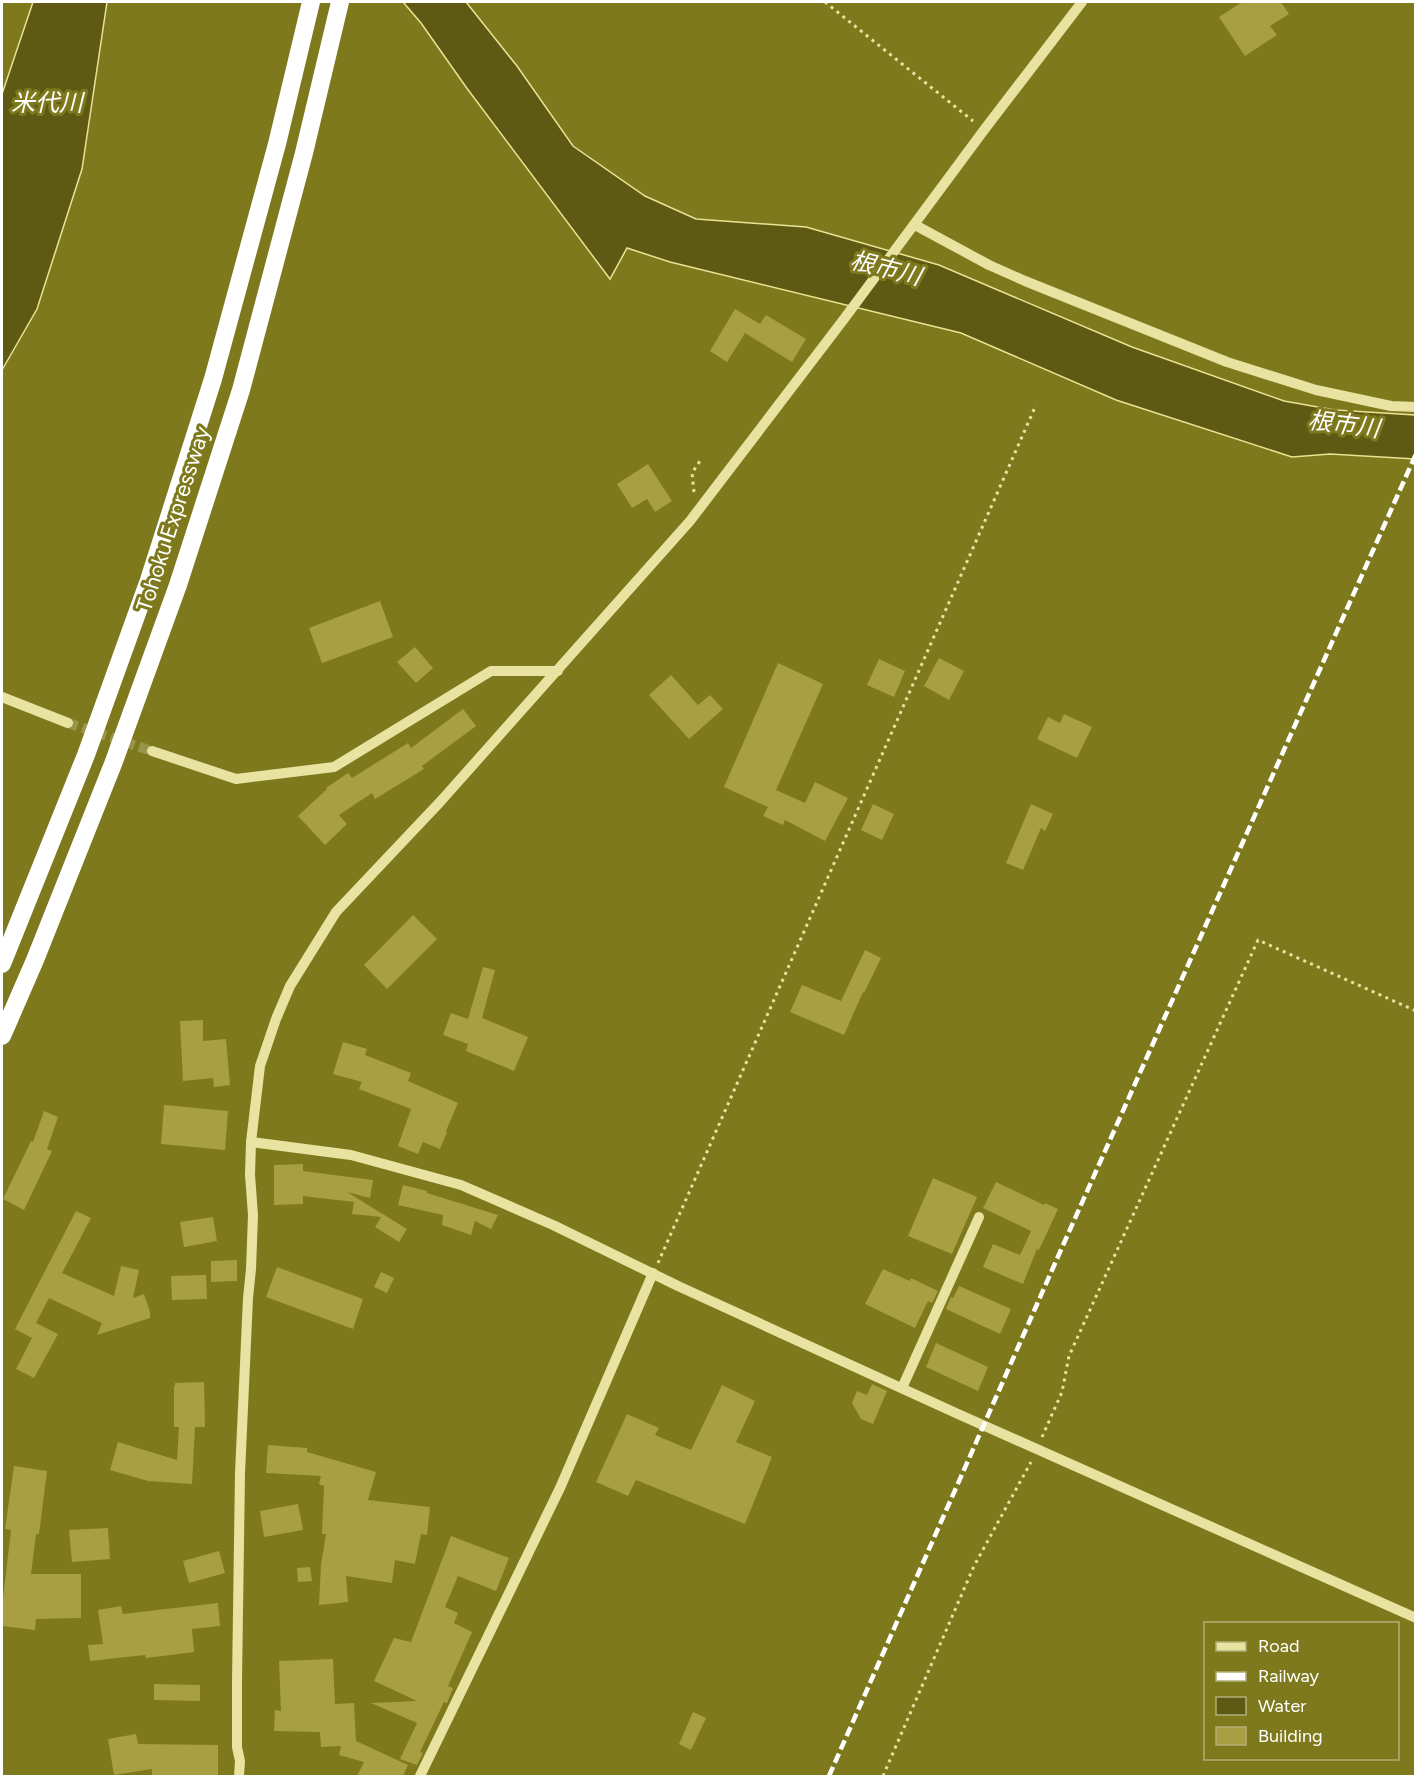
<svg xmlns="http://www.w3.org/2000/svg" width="1417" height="1778" font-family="Figtree,'Noto Sans JP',sans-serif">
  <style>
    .water { fill: #5e5a13; stroke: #ebe294; stroke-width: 1.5 }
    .building { fill: #a79f41 }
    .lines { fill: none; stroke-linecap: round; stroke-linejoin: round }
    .minor-tunnel { stroke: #99944a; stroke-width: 10; stroke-dasharray: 10 5; stroke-linecap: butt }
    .path { stroke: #e9e3a1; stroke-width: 3; stroke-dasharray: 3 4.5; stroke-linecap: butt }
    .minor { stroke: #e9e3a1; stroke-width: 10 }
    .highway { stroke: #fff; stroke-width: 18 }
    .rail { stroke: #fff; stroke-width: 4.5; stroke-dasharray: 10 4.5; stroke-linecap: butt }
    .labels { text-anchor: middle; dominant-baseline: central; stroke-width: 6; stroke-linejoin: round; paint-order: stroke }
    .street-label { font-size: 22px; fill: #fff; stroke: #7f791d }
    .water-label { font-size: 24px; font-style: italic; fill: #fff; stroke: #7f791d }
  </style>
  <rect width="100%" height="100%" fill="#7f791d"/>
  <g class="water">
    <polygon points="33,2 107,2 82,169 37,309 2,370 2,94"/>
    <polygon points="403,2 466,2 517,66 573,146 645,196 696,219 806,227 939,265 1132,347 1284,401 1335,410 1415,415 1415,459 1330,454 1292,457 1116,400 961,333 670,262 627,248 610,279 466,87 421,23"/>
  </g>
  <g class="building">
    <polygon points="1242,2 1281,2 1289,14 1270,26 1277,35 1245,56 1219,17"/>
    <polygon points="735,309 760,324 766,315 806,339 792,362 745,333 727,362 710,351"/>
    <polygon points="648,464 672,501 655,512 647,499 632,508 617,484"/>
    <polygon points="380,601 393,637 322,663 309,628"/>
    <polygon points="415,647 433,668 416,683 397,662"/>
    <polygon points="939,658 964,671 949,700 924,686"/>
    <polygon points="879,659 905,671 894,697 867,685"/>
    <polygon points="778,663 823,684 776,790 805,803 815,782 848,798 825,841 785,820 783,825 763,816 768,807 724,787"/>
    <polygon points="671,675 698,705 710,695 723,709 689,739 649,695"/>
    <polygon points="463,709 476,726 422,766 424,769 375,799 372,793 339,815 347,824 325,845 298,816 327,789 326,788 348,773 352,778 408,743 411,748"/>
    <polygon points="1064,714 1092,727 1077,758 1037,739 1048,717 1060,723"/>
    <polygon points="873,804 894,814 882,840 861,830"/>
    <polygon points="1031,804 1053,814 1045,831 1041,828 1023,870 1006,863"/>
    <polygon points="413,915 437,939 387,989 364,965"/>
    <polygon points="865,950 881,958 864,993 863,992 844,1035 790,1012 802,985 841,1001"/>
    <polygon points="483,967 495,970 482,1018 528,1037 514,1071 466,1051 468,1044 443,1035 451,1013 468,1019"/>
    <polygon points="203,1020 203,1041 226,1039 230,1085 214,1087 213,1078 183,1081 180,1021"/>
    <polygon points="343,1042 367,1049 365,1055 411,1073 408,1081 458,1103 446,1131 447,1132 440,1149 423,1142 418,1154 398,1146 411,1109 359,1089 362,1082 333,1074"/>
    <polygon points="164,1105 228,1111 225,1150 161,1144"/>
    <polygon points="44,1111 58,1117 47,1149 52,1151 24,1210 3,1199 31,1141 33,1142"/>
    <polygon points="303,1164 303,1171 373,1180 370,1198 347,1192 407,1229 399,1242 375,1227 381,1217 352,1214 354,1202 303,1196 303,1204 274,1205 274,1165"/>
    <polygon points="933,1178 977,1197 952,1254 908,1236"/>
    <polygon points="996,1182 1044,1205 1045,1203 1058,1209 1039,1250 1037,1249 1023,1284 983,1267 993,1244 1020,1255 1031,1231 983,1208"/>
    <polygon points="403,1185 427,1191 427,1193 498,1215 491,1229 475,1221 471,1235 442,1225 443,1215 398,1205"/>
    <polygon points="76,1211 91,1218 62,1273 114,1296 121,1266 139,1270 133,1298 144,1294 150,1312 150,1318 97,1335 102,1323 49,1298 36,1323 58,1334 34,1378 16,1369 32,1338 15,1329"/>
    <polygon points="213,1217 217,1241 184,1247 180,1222"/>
    <polygon points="237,1260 237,1281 211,1282 211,1261"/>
    <polygon points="277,1267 363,1299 353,1329 266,1297"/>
    <polygon points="883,1269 910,1281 911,1278 938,1291 932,1303 928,1301 915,1328 865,1304"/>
    <polygon points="381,1272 394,1278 387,1293 374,1287"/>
    <polygon points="206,1275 207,1299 172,1300 171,1276"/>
    <polygon points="959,1286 1011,1309 1000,1334 946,1309 951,1297 953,1298"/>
    <polygon points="936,1343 988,1367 978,1391 926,1367"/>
    <polygon points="204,1382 205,1427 195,1427 192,1484 148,1481 110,1470 118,1442 177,1460 179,1427 174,1427 174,1386 175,1386 175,1383"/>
    <polygon points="872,1384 887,1391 873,1424 861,1419 852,1403 857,1391 867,1395"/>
    <polygon points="722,1385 755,1401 736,1442 772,1457 745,1524 636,1480 628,1496 596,1482 627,1414 659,1428 655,1435 691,1450"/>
    <polygon points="268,1445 307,1448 307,1452 376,1472 368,1500 430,1507 427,1535 421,1534 415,1564 395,1560 392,1583 346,1576 348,1602 319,1605 321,1565 326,1534 322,1534 324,1486 319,1484 321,1476 266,1473"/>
    <polygon points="14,1466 47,1471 39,1534 36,1534 31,1574 81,1574 81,1618 36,1619 35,1630 2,1626 2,1607 11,1530 5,1529"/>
    <polygon points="298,1504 303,1530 264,1537 260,1511"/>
    <polygon points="108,1528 110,1559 72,1562 69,1530"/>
    <polygon points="451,1536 509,1558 496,1591 458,1576 445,1607 458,1613 454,1623 472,1632 448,1686 453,1688 447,1703 444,1702 420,1752 423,1753 417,1765 400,1759 417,1723 371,1703 417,1701 374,1681 394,1638 411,1642"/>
    <polygon points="219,1551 225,1573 189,1583 183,1561"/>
    <polygon points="310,1567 312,1581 298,1582 297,1568"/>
    <polygon points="218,1603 220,1626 192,1629 194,1652 146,1658 145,1655 90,1661 88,1645 103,1644 98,1610 121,1606 123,1614"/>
    <polygon points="333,1659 335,1704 354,1703 356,1741 408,1765 403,1776 357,1776 364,1762 339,1755 341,1746 321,1747 320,1732 274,1731 275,1710 281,1711 279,1661"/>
    <polygon points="154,1684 200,1685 200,1701 154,1700"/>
    <polygon points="693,1712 706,1718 691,1750 679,1744"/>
    <polygon points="136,1734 138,1744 218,1745 218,1776 152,1775 152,1769 114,1775 108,1739"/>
  </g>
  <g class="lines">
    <polyline class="minor-tunnel" points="68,723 152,751"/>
    <g class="path">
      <polyline points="825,2 973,121"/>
      <polyline points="694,492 692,473 700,461"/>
      <polyline points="658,1263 1036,405"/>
      <polyline points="1042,1437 1062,1392 1069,1356 1258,940 1416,1011"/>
      <polyline points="883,1776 974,1566 1031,1462"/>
    </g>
    <g class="minor">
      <polyline points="915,225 989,265 1025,281 1227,362 1316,390 1391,406 1416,407"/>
      <polyline points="2,697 68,723"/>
      <polyline points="152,751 236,779 334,767 491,671 558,671"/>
      <polyline points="251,1142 351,1155 461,1185 553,1225 678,1286 958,1414 1416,1618"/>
      <polyline points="902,1388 979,1217"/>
      <polyline points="239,1776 240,1761 237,1747 237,1681 240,1473 248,1298 251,1269 253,1215 250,1175 251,1142 260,1066 276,1019 290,986 336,912 440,802 690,521 844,319 984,130 1082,2"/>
      <polyline points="420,1776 560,1488 653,1273"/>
    </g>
    <g class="highway">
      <polyline points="2,964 86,755 149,580 213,379 277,144 311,2"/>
      <polyline points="2,1036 35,960 113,764 178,585 241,390 304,153 340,2"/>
    </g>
    <polyline class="rail" points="829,1776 1064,1243 1416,454"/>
  </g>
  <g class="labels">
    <g class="street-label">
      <text transform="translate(173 519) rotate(-72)">Tohoku Expressway</text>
    </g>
    <g class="water-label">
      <text x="47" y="102">米代川</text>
      <text transform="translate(886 268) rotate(14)">根市川</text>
      <text transform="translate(1344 424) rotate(7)">根市川</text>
    </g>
  </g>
  <rect width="1417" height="1778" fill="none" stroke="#ffffff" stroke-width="6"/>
  <rect x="1204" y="1622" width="195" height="138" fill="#7f791d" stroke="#b2af77" stroke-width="1.5"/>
  <rect x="1216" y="1642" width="30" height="9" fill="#e9e3a1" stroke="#b2af77" stroke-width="1.5"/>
  <text x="1258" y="1652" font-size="18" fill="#ffffff">Road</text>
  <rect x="1216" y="1672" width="30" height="9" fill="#ffffff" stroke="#b2af77" stroke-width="1.5"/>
  <text x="1258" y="1682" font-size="18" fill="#ffffff">Railway</text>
  <rect x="1216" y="1697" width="30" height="18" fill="#5e5a13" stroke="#b2af77" stroke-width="1.5"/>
  <text x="1258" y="1712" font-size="18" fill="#ffffff">Water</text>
  <rect x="1216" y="1727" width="30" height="18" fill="#a79f41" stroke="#b2af77" stroke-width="1.5"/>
  <text x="1258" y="1742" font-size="18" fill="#ffffff">Building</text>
</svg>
